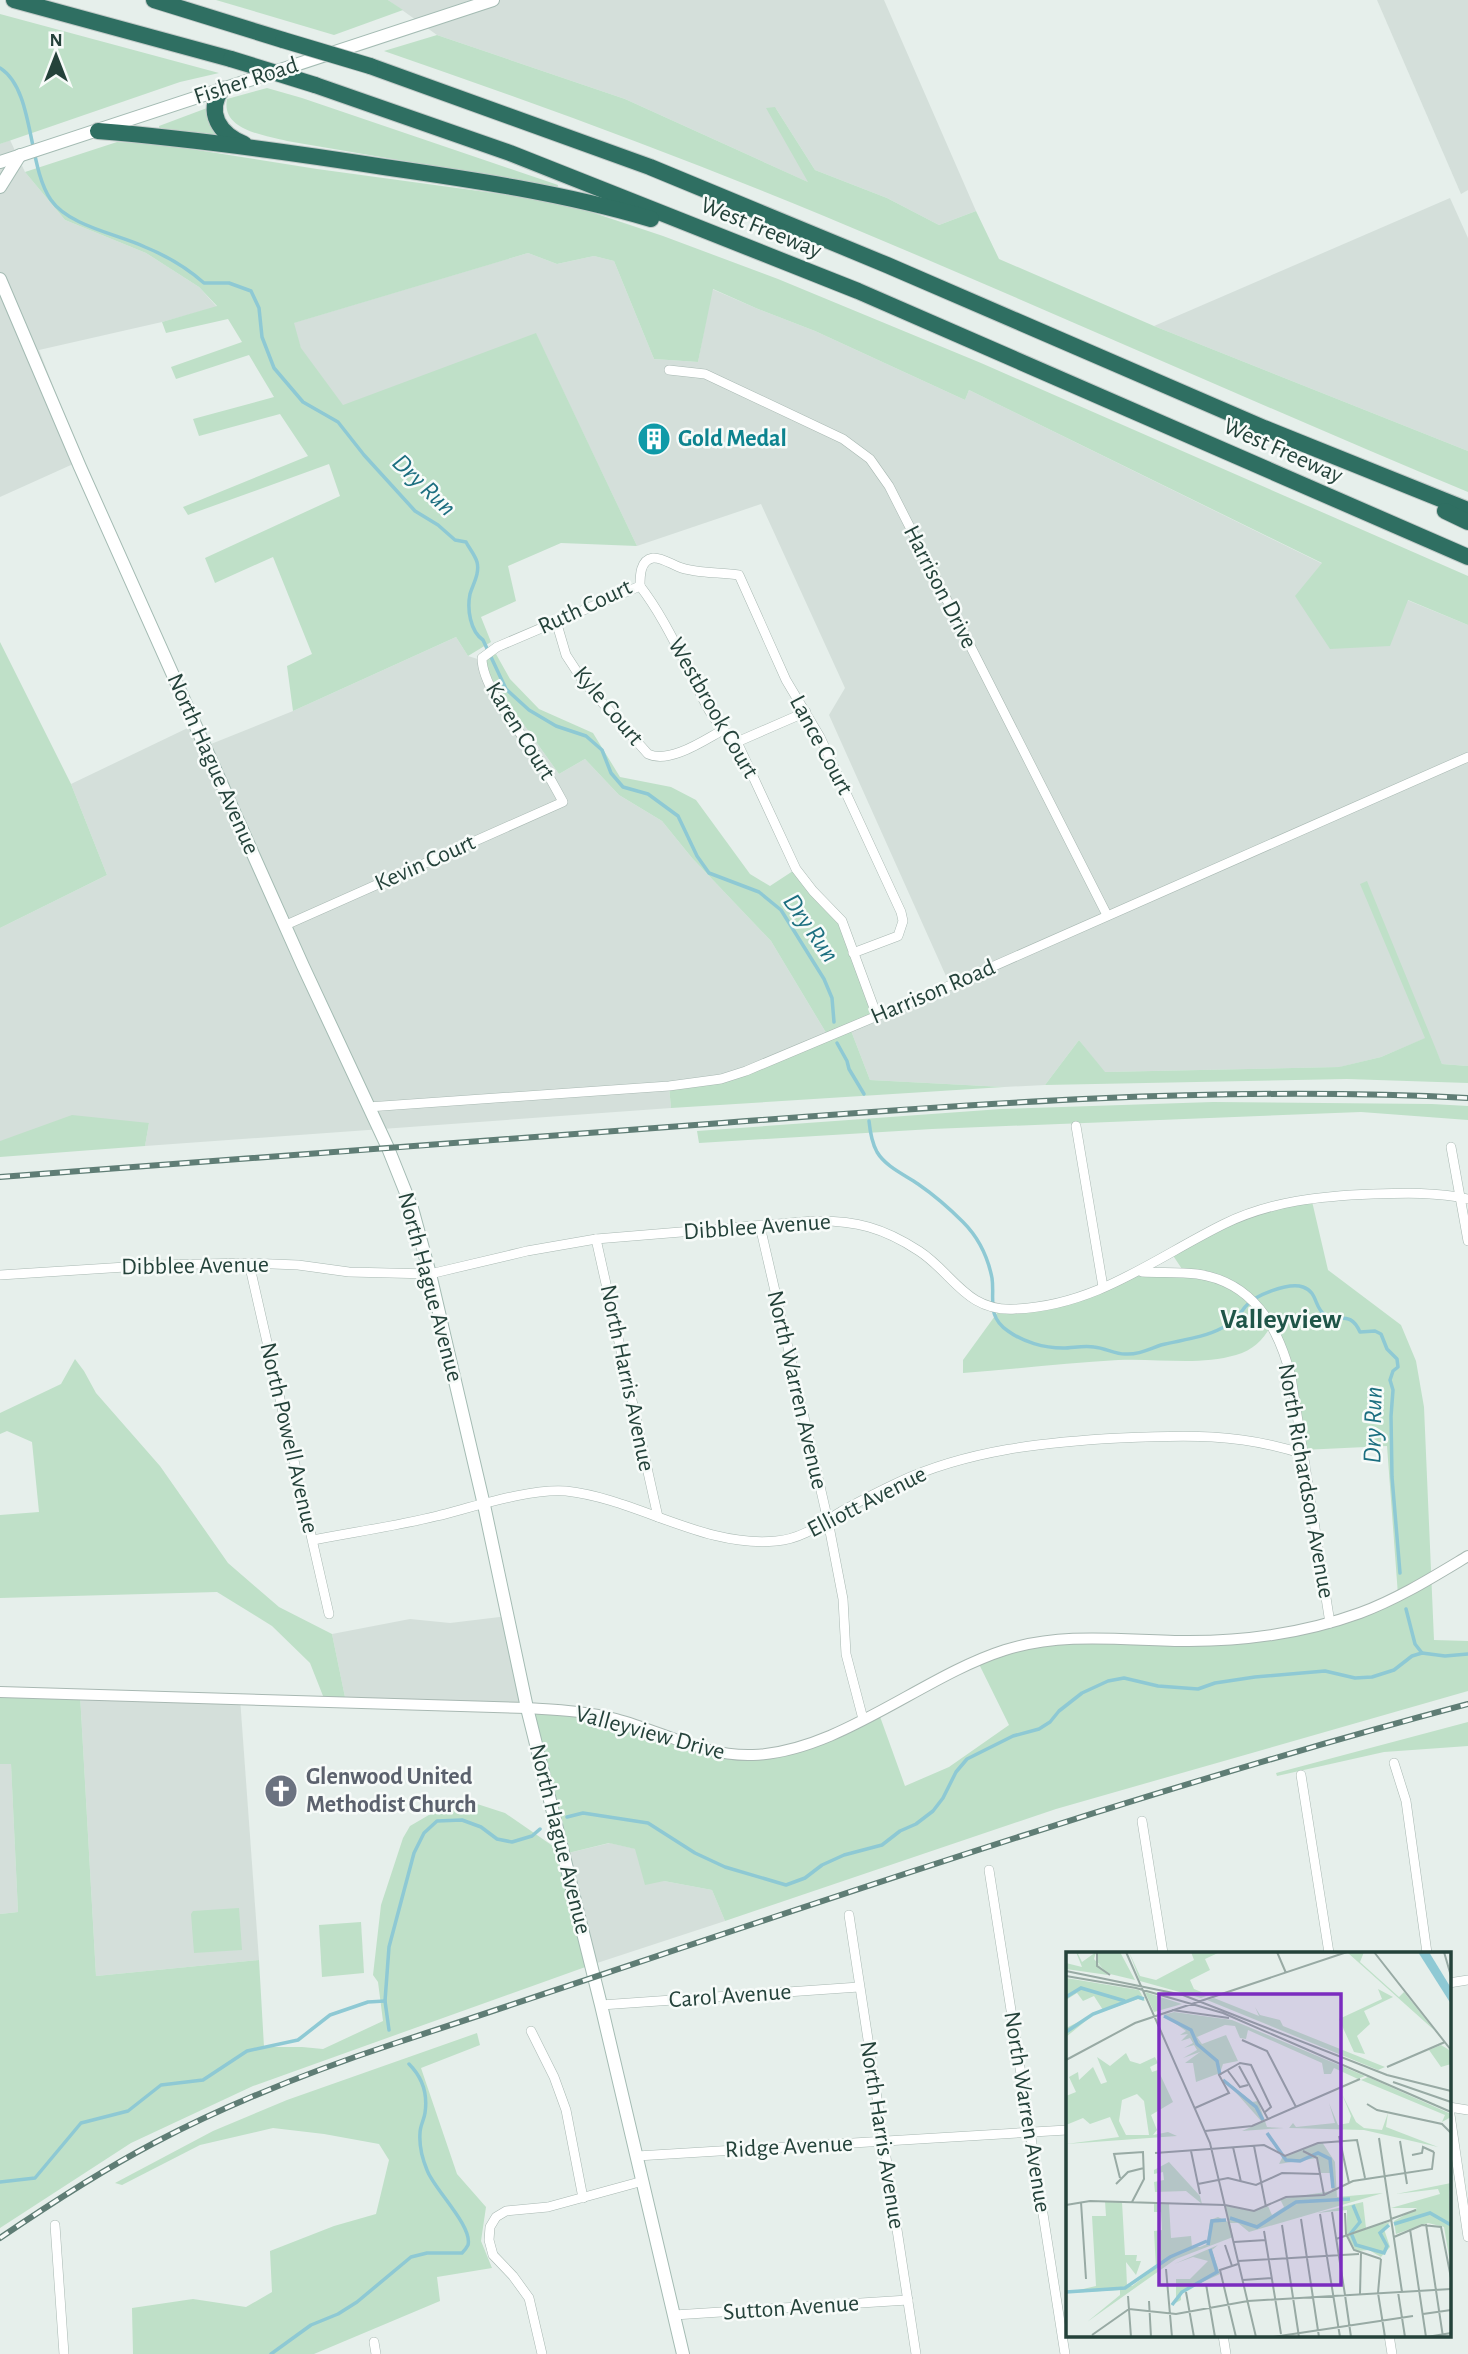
<svg xmlns="http://www.w3.org/2000/svg" width="1468" height="2354" font-family="'Alegreya Sans',sans-serif">
  <style>
    .built { fill: #d4dfda }
    .green { fill: #bfe0c8 }
    .lines { fill: none; stroke-linecap: round; stroke-linejoin: round }
    .stream { stroke: #8ec9d4; stroke-width: 3.5 }
    .minor-casing { stroke: #a8b8b2; stroke-width: 10 }
    .tertiary-casing { stroke: #a8b8b2; stroke-width: 12 }
    .secondary-casing { stroke: #a4bbb3; stroke-width: 14 }
    .motorway-casing { stroke: #c2cac8; stroke-width: 18 }
    .minor { stroke: #fff; stroke-width: 9 }
    .tertiary { stroke: #fff; stroke-width: 10 }
    .secondary { stroke: #fff; stroke-width: 12 }
    .motorway { stroke: #2f6f62; stroke-width: 16 }
    .rail-casing { stroke: #5f7d75; stroke-width: 6 }
    .rail { stroke: #f7fbf9; stroke-width: 3.5; stroke-dasharray: 10; stroke-linecap: butt }
    .motorway-bridge-casing { stroke: #c2cac8; stroke-width: 18; stroke-linecap: butt }
    .motorway-bridge { stroke: #2f6f62; stroke-width: 16 }
    .labels { text-anchor: middle; dominant-baseline: central; stroke-width: 5; stroke-linejoin: round; paint-order: stroke }
    .street-label { font-size: 24px; fill: #24423a; stroke: #f7fbf9 }
    .culture-label { font-size: 24px; font-weight: bold; fill: #0d838f; stroke: #f7fbf9; text-anchor: start }
    .worship-label { font-size: 24px; font-weight: bold; fill: #5b616d; stroke: #f7fbf9; text-anchor: start }
    .water-label { font-size: 26px; font-style: italic; fill: #1c6f80; stroke: #f7fbf9 }
    .quarter-label { font-size: 28px; font-weight: bold; fill: #1f5548; stroke: #f7fbf9 }
    .inset-river { fill: none; stroke: #8ec9d4; stroke-width: 3.5 }
    .inset-road { fill: none; stroke: #98aaa4; stroke-width: 2 }
    .view { fill: #7b2cbf; fill-opacity: 0.15; stroke: #7b2cbf; stroke-width: 3.5 }
    .inset-edge { fill: none; stroke: #24423a; stroke-width: 3.5 }
  </style>
  <rect width="100%" height="100%" fill="#e6efeb"/>
  <g class="built">
    <polygon points="388,0 884,0 976,211 939,225 887,198 815,170 775,107 810,183 625,99 437,35"/>
    <polygon points="1377,0 1468,0 1468,190 1461,194"/>
    <polygon points="10,140 25,172 65,220 146,253 199,287 217,307 162,322 39,350 82,460 0,497 0,144"/>
    <polygon points="1450,198 1468,238 1468,451 1154,326"/>
    <polygon points="528,253 557,264 594,256 614,261 654,359 698,362 712,289 758,309 815,331 965,400 969,390 1323,564 1296,596 1407,600 1468,625 1468,1066 1442,1064 1361,883 1426,1038 1381,1057 1340,1067 1104,1072 1079,1040 1045,1085 1004,1087 870,1080 850,1028 950,985 829,715 845,688 761,504 637,546 536,334 343,406 301,349 293,323"/>
    <polygon points="456,637 468,656 484,661 494,683 559,774 585,759 619,795 662,821 692,858 771,941 828,1036 746,1071 669,1086 671,1108 145,1146 149,1123 0,1141 0,928 107,875 71,784 196,724 206,746 293,711"/>
    <polygon points="508,1616 527,1708 346,1702 332,1634 410,1619 450,1623"/>
    <polygon points="80,1694 240,1698 259,1960 96,1976"/>
    <polygon points="11,1763 18,1912 0,1914 0,1764"/>
    <polygon points="610,1843 636,1849 664,1881 712,1890 725,1921 591,1965 564,1854"/>
  </g>
  <g class="green">
    <polygon points="216,0 388,0 403,10 334,35"/>
    <polygon points="0,14 219,73 180,82 0,144"/>
    <path d="M437 35 625 99 808 182 766 108 775 107 815 170 887 198 939 225 976 211 999 259 1154 326 1468 451V492C1252 402 1040 306 824 216 679 156 532 102 384 51Z"/>
    <path d="M267 88 302 98 558 185 557 189 521 181 287 141C264 135 221 130 227 99Z"/>
    <polygon points="207,108 220,138 160,131 159,126"/>
    <polygon points="117,142 159,144 317,169 538,199 588,211 663,236 778,279 981,363 1468,576 1468,625 1408,600 1390,646 1330,649 1295,596 1322,563 969,390 965,400 815,331 758,309 713,289 698,362 654,359 614,261 594,256 557,264 528,253 294,323 301,348 343,405 536,333 637,546 561,543 508,566 516,601 481,617 491,642 468,656 456,637 293,711 287,666 312,654 273,557 215,583 205,558 340,496 329,464 188,515 183,507 308,456 280,414 199,436 193,419 274,397 249,355 176,379 171,367 242,342 228,319 166,333 162,322 217,306 199,287 146,253 65,220 25,172"/>
    <polygon points="0,642 71,784 107,875 0,928"/>
    <polygon points="496,654 510,679 539,709 593,733 620,777 671,787 696,800 750,874 770,886 796,869 837,914 877,1016 850,1028 870,1080 1004,1087 671,1108 669,1086 721,1079 828,1036 771,941 692,858 662,821 619,795 585,759 559,774 494,683 484,661"/>
    <polygon points="1367,881 1442,1064 1468,1066 1468,1083 1347,1079 1045,1085 1079,1040 1105,1072 1339,1067 1381,1057 1425,1038 1360,884"/>
    <polygon points="1213,1102 1432,1104 1468,1106 1468,1120 1361,1112 932,1129 699,1143 697,1131 1001,1109"/>
    <polygon points="72,1115 149,1123 145,1146 0,1157 0,1141"/>
    <path d="M1311 1197 1328 1270 1401 1325 1416 1361 1424 1407 1434 1640 1468 1641V1691L1056 1809 725 1921 712 1890 664 1881 645 1885 635 1849 609 1843 564 1854 591 1965 253 2086 131 2143 0 2228V1914L18 1912 11 1764H0V1692L80 1694 96 1976 259 1960 264 2047H302L323 2049 383 2021 378 1982 373 1975 381 1905 403 1838 410 1826 446 1805 471 1802 505 1813 563 1853 527 1708 577 1711 706 1750 779 1753 878 1711 905 1786 949 1767 1009 1725 977 1660 1023 1645 1187 1641 1302 1630 1398 1595 1387 1446 1302 1450 1291 1377 1271 1326C1262 1341 1253 1350 1236 1355 1199 1366 1156 1358 1118 1360 1066 1363 1015 1369 963 1373V1360L1000 1309 1045 1306 1139 1272H1184L1172 1254 1224 1224Z"/>
    <polygon points="75,1359 84,1371 96,1393 160,1466 228,1563 279,1607 332,1634 346,1702 325,1701 310,1663 272,1626 217,1592 0,1598 0,1515 39,1512 32,1442 7,1431 0,1434 0,1413 61,1384"/>
    <polygon points="1468,1722 1468,1746 1384,1752 1277,1776 1276,1773"/>
    <polygon points="239,1908 242,1950 194,1953 191,1914 193,1911"/>
    <polygon points="361,1922 364,1973 322,1977 319,1925"/>
    <polygon points="477,2033 480,2045 421,2068 457,2174 486,2207 481,2241 492,2268 437,2277 440,2301 314,2354 133,2354 132,2308 193,2299 246,2307 272,2292 270,2251 334,2226 376,2214 389,2160 379,2144 324,2134 273,2128 200,2145 122,2185 115,2183 213,2131 287,2100"/>
  </g>
  <g class="lines">
    <g class="stream">
      <path d="M0 68C35 90 27 166 51 200 69 226 117 234 145 247 167 256 186 267 204 283H229L251 291 259 308 262 337 274 368 303 402 338 422 364 455 415 511 438 525 455 540 466 542C469 548 475 555 477 562 480 573 473 584 470 594 467 609 470 631 483 640L506 689 529 710 556 726 586 736 602 750 611 773 623 787 648 794 678 816 697 856 709 873 759 892 781 910 824 979 832 998 834 1022"/>
      <polyline points="837,1043 847,1061 849,1069 864,1094"/>
      <path d="M869 1121C870 1131 872 1143 877 1152 886 1167 905 1175 918 1184 934 1195 950 1209 963 1222 978 1237 988 1258 992 1278 995 1298 986 1316 1008 1331 1023 1342 1044 1348 1063 1348 1073 1348 1084 1345 1094 1347 1105 1348 1115 1354 1125 1354 1138 1355 1149 1349 1161 1345 1181 1340 1203 1338 1222 1328 1233 1323 1239 1316 1245 1307 1254 1295 1289 1282 1303 1287 1318 1292 1314 1308 1325 1315 1340 1323 1350 1310 1360 1332L1375 1331 1381 1334 1387 1349 1397 1359 1398 1367 1393 1371 1390 1380 1393 1390 1391 1416 1392 1477 1400 1573"/>
      <polyline points="1406,1609 1415,1644 1422,1653"/>
      <polyline points="567,1817 583,1813 648,1823 695,1853 725,1867 786,1885 805,1878 822,1865 844,1855 882,1845 900,1831 916,1824 933,1811 943,1798 956,1772 967,1759 1013,1736 1039,1729 1050,1722 1059,1711 1082,1693 1108,1681 1124,1678 1158,1686 1198,1689 1215,1683 1255,1677 1325,1671 1355,1678 1372,1677 1394,1670 1412,1656 1422,1653 1445,1656 1468,1654"/>
      <polyline points="389,2030 385,2001 389,1947 414,1853 424,1833 437,1821 462,1820 481,1827 497,1839 512,1842 532,1836 540,1829"/>
      <polyline points="0,2182 35,2178 81,2123 128,2111 161,2085 203,2080 247,2051 298,2040 330,2015 368,2002 385,2001"/>
      <path d="M271 2354 311 2325 338 2314 357 2302 411 2257 427 2253H462C464 2251 467 2247 468 2245 473 2226 433 2188 427 2170 422 2158 419 2147 420 2133 420 2126 424 2120 425 2113 428 2093 422 2077 409 2064"/>
    </g>
    <defs>
      <g id="minor">
        <polyline points="669,370 705,374 843,439 870,459 889,486 1107,915"/>
        <path d="M640 586C640 576 640 560 653 558 661 557 671 564 679 567 697 574 720 572 739 575L786 680 820 737 901 912 903 921 898 936 853 953"/>
        <path d="M640 586C660 612 674 641 689 670 703 698 711 723 737 742L796 869 813 891 842 921 877 1016"/>
        <path d="M556 621 566 655 583 681 648 754C669 764 703 741 721 731"/>
        <polyline points="737,742 806,712"/>
        <path d="M286 925 563 802C556 789 549 776 541 763 524 736 482 689 482 658L497 647 640 586"/>
        <polyline points="368,1107 669,1086 721,1079 746,1071 951,985 1468,757"/>
        <polyline points="1076,1126 1103,1287"/>
        <polyline points="1451,1147 1468,1241"/>
        <polyline points="760,1226 828,1521 843,1599 846,1654 863,1719"/>
        <polyline points="596,1239 658,1517"/>
        <polyline points="249,1263 329,1614"/>
        <path d="M1142 1272C1161 1273 1179 1272 1197 1274 1253 1282 1278 1326 1291 1377L1330 1623"/>
        <path d="M0 1275 157 1265 249 1263 298 1265 349 1272 430 1274 527 1251 596 1239 814 1221C855 1220 884 1228 919 1251 953 1273 966 1312 1015 1309 1096 1306 1155 1258 1224 1224 1271 1201 1321 1196 1373 1194 1405 1193 1437 1192 1468 1199"/>
        <path d="M313 1540C354 1532 396 1526 437 1516 473 1507 531 1488 566 1491 638 1499 703 1548 776 1541 802 1539 821 1524 842 1511 860 1501 880 1491 899 1482 968 1450 1045 1442 1120 1438 1185 1435 1240 1433 1303 1454"/>
        <polyline points="1394,1763 1406,1801 1427,1953"/>
        <polyline points="1301,1775 1329,1953"/>
        <polyline points="1142,1821 1163,1953"/>
        <polyline points="989,1870 1065,2354"/>
        <polyline points="849,1915 916,2354"/>
        <polyline points="1449,1983 1468,1980"/>
        <polyline points="601,2005 859,1987"/>
        <polyline points="531,2031 554,2077 566,2110 583,2198"/>
        <polyline points="1449,2107 1468,2110"/>
        <polyline points="1449,2108 1468,2237"/>
        <polyline points="637,2156 1067,2130"/>
        <polyline points="55,2225 64,2354"/>
        <polyline points="674,2315 908,2300"/>
        <polyline points="1223,2335 1226,2354"/>
        <polyline points="1389,2335 1392,2354"/>
        <polyline points="374,2342 376,2354"/>
        <polyline points="542,2354 529,2298 513,2276 493,2255 489,2240 490,2227 496,2217 506,2211 548,2207 643,2181"/>
      </g>
      <path id="tertiary" d="M0 1692 527 1708C557 1710 587 1711 616 1719 662 1731 705 1757 753 1755 839 1752 923 1676 1005 1650 1066 1631 1127 1641 1189 1641 1247 1641 1305 1633 1360 1613 1398 1599 1433 1577 1468 1556"/>
      <g id="secondary">
        <polyline points="0,162 493,0"/>
        <polyline points="0,187 20,155"/>
        <polyline points="0,279 80,467 303,966 388,1148 412,1208 430,1274 484,1505 527,1708 601,2005 683,2354"/>
      </g>
      <g id="motorway">
        <polyline points="14,0 231,59"/>
        <polyline points="154,0 283,40"/>
        <polyline points="370,66 650,167 887,265 1264,428 1468,510"/>
        <polyline points="315,85 510,153 858,291 1468,557"/>
        <path d="M222 89C205 113 220 134 244 144"/>
        <path d="M98 131C194 139 289 152 384 167 474 180 563 193 651 219"/>
        <polyline points="1445,511 1468,522"/>
      </g>
    </defs>
    <use href="#minor" class="minor-casing"/>
    <use href="#tertiary" class="tertiary-casing"/>
    <use href="#secondary" class="secondary-casing"/>
    <use href="#motorway" class="motorway-casing"/>
    <use href="#minor" class="minor"/>
    <use href="#tertiary" class="tertiary"/>
    <use href="#secondary" class="secondary"/>
    <use href="#motorway" class="motorway"/>
    <defs>
      <g id="rail">
        <path d="M0 1177C241 1159 482 1141 722 1123 970 1104 1219 1085 1468 1098"/>
        <path d="M0 2238C50 2204 101 2171 154 2143 232 2102 314 2070 396 2043 752 1926 1106 1800 1468 1704"/>
      </g>
    </defs>
    <use href="#rail" class="rail-casing"/>
    <use href="#rail" class="rail"/>
    <defs>
      <g id="motorway-bridge">
        <polyline points="283,40 370,66"/>
        <polyline points="231,59 315,85"/>
      </g>
    </defs>
    <use href="#motorway-bridge" class="motorway-bridge-casing"/>
    <use href="#motorway-bridge" class="motorway-bridge"/>
  </g>
  <defs>
    <symbol id="building-disc" viewBox="-11 -11 22 22"><circle r="9.5" fill="#0f9aa8" stroke="#f7fbf9"/><path d="M-4-6H4V6H1V3H-1V6H-4ZM-2.5-4.3h1.7v1.8h-1.7ZM.8-4.3h1.7v1.8H.8ZM-2.5-1h1.7V.8h-1.7ZM.8-1h1.7V.8H.8Z" fill="#fff"/></symbol>
    <symbol id="church-disc" viewBox="-11 -11 22 22"><circle r="9.5" fill="#6b7280" stroke="#f7fbf9"/><path d="M-1.2-6h2.4v3.5h3.3v2.4h-3.3V6h-2.4V-.1h-3.3v-2.4h3.3Z" fill="#fff"/></symbol>
  </defs>
  <g fill-rule="evenodd">
    <use href="#building-disc" x="635" y="420" width="38" height="38"/>
    <use href="#church-disc" x="262" y="1772" width="38" height="38"/>
  </g>
  <g class="labels">
    <g class="street-label">
      <text transform="translate(246 81) rotate(-18)">Fisher Road</text>
      <text transform="translate(761 228) rotate(22)">West Freeway</text>
      <text transform="translate(1283 451) rotate(24)">West Freeway</text>
      <text transform="translate(940 587) rotate(63)">Harrison Drive</text>
      <text transform="translate(585 607) rotate(-25)">Ruth Court</text>
      <text transform="translate(608 706) rotate(50)">Kyle Court</text>
      <text transform="translate(713 708) rotate(60)">Westbrook Court</text>
      <text transform="translate(520 731) rotate(58)">Karen Court</text>
      <text transform="translate(821 745) rotate(62)">Lance Court</text>
      <text transform="translate(213 764) rotate(66)">North Hague Avenue</text>
      <text transform="translate(425 863) rotate(-24)">Kevin Court</text>
      <text transform="translate(933 992) rotate(-23)">Harrison Road</text>
      <text transform="translate(757 1227) rotate(-4)">Dibblee Avenue</text>
      <text transform="translate(195 1266) rotate(-1)">Dibblee Avenue</text>
      <text transform="translate(430 1287) rotate(75)">North Hague Avenue</text>
      <text transform="translate(627 1378) rotate(78)">North Harris Avenue</text>
      <text transform="translate(797 1390) rotate(77)">North Warren Avenue</text>
      <text transform="translate(289 1438) rotate(77)">North Powell Avenue</text>
      <text transform="translate(1306 1481) rotate(80)">North Richardson Avenue</text>
      <text transform="translate(867 1502) rotate(-27)">Elliott Avenue</text>
      <text transform="translate(650 1733) rotate(15)">Valleyview Drive</text>
      <text transform="translate(560 1839) rotate(76)">North Hague Avenue</text>
      <text transform="translate(730 1996) rotate(-4)">Carol Avenue</text>
      <text transform="translate(1027 2112) rotate(81)">North Warren Avenue</text>
      <text transform="translate(882 2135) rotate(81)">North Harris Avenue</text>
      <text transform="translate(789 2147) rotate(-3)">Ridge Avenue</text>
      <text transform="translate(791 2308) rotate(-4)">Sutton Avenue</text>
    </g>
    <g class="culture-label">
      <text x="678" y="439">Gold Medal</text>
    </g>
    <g class="worship-label">
      <text x="306" y="1777">Glenwood United<tspan x="306" dy="28">Methodist Church</tspan></text>
    </g>
    <g class="water-label">
      <text transform="translate(424 485) rotate(44)">Dry Run</text>
      <text transform="translate(811 928) rotate(55)">Dry Run</text>
      <text transform="translate(1373 1425) rotate(-89)">Dry Run</text>
    </g>
    <g class="quarter-label">
      <text x="1281" y="1320">Valleyview</text>
    </g>
  </g>
  <g transform="translate(1066 1952)">
    <rect width="385" height="385" fill="#e6efeb"/>
    <path d="M10 0H16L12 2 16 10 30 0 28 7 42 23 0 17V11L16 15ZM32 0H54L69 28 40 21 30 8ZM63 0 74 24 90 28 128 8 125 0H154L139 7 144 18 124 28 128 37 143 43 135 46 74 29ZM298 0 294 10 333 45 338 40 368 78 282 1ZM0 26 73 38 79 49 72 47 27 63 0 85V76L37 58 28 44 17 49 11 41 0 48ZM312 37 327 45 298 59 304 72 291 84 299 102 288 100 273 67 316 47ZM79 40 116 52 88 60ZM148 46 193 64 189 55 194 63 214 68 217 74 319 115 312 118 141 48ZM108 60 166 68 299 124 292 127 268 116 265 122H258L256 111 182 78 180 87 174 86 169 74 159 73 131 85 136 92 160 83 172 109 157 112 154 121 130 130 127 111H119L134 100 117 106 131 98 128 93 118 96 127 91 124 86 115 89 122 82 114 83 120 79 97 63ZM375 93 385 99V112L375 115 363 98ZM60 101 64 109 74 112 89 105 92 111 84 115 86 120 92 118 107 150 85 163 91 178 87 183 102 180 111 184 0 192 53 185 44 165 24 172 17 166 0 173V144L10 140 3 125 12 120 13 128 27 115 35 132 41 130 31 105 44 114ZM71 142 78 149 83 183H60L53 169 56 148ZM302 125 385 162V165L376 170 379 163 295 128ZM157 126 186 150 192 149 201 175 218 176 176 179 196 170ZM276 142 290 170 298 176 316 178 322 161 320 175 372 195 298 178 223 176 227 171 230 175 269 171 263 151 272 173 283 171 285 164ZM256 190 269 210 271 245 317 241 183 280 172 271H164L167 285 110 307 21 370 54 343V338L0 341 30 334 26 264H40L39 249 56 250 59 303H71L70 309H75L70 323 60 310 61 334H66L90 316 88 279 96 278 95 260H88V251L103 252 105 286 125 284 126 295H134L141 292 144 268 152 265 162 270 159 253 186 259 202 254 206 263 218 255 214 247 266 239 265 221H255L251 206 213 212 217 204ZM103 210 134 244 136 252 120 239 89 240 88 230 98 228 97 220 88 222V218ZM385 231 383 240 384 310 378 275 362 271 330 282 328 269 351 256H325L374 242 372 237 330 242ZM297 250 300 276 324 270 318 277 324 295 315 305 303 298 290 299 281 283V258L251 261ZM152 293 146 298 154 322 115 340V348L104 354 110 348V327H124L142 309 127 305 108 312Z" fill="#bfe0c8" fill-rule="evenodd"/>
    <path d="M363 0 385 36V52L352 0Z" fill="#8ec9d4"/>
    <path class="inset-river" d="M0 45 15 36 59 49M98 64 125 78 131 92 151 109 154 123M0 80 27 62 72 45 78 47M157 128 190 155 197 168M201 181 220 208 234 209 252 201 264 207 267 236M287 253 294 270 285 281 290 293 318 301 321 294 314 281 323 273M164 266 191 275 230 250 284 247M328 272 364 261 385 273M142 293 146 269 160 268M0 340 59 336 104 305 141 289M106 353 116 340 151 320 144 297"/>
    <path class="inset-road" d="M31 0V14L44 23M60 0 144 191 190 385M211 0 220 21M308 0 385 98M378 0 385 24M0 19 117 43 321 123 385 139M0 24 70 36 157 61 385 160M106 58 163 66M176 88 201 99 230 155M0 108 69 71 281 0M173 114 202 167M321 115 379 90M162 119 174 135 182 133M327 130 385 150M301 152 311 158 376 172 385 181M129 156 163 141 153 123 174 111 185 113 205 155 199 160M139 179 186 174 294 127M273 184 283 231M313 186 336 340M334 189 341 232M188 194 200 255M167 195 175 230M125 199 134 242M237 199 251 206 258 243M89 201 198 193 219 204 252 191 291 188 299 226M346 203 356 201 357 195 368 200M54 226 48 202 77 200 78 227 66 250M50 232 62 220 78 216M132 232 162 226 190 233 216 221 255 222M15 250 20 327M0 253 24 249 159 253 188 259 220 245 258 243 287 229 366 217 368 200M266 260 279 343M279 261 280 282 288 298 315 307M254 262 274 385M235 267 253 385M325 267 350 258M360 272 377 385M216 273 233 385M344 277 360 385M198 279 215 382M328 285 356 273 375 275 385 326M270 287 325 268M168 290 200 288M159 293 166 314M315 307 312 341 319 385M172 309 293 302M100 317 106 385M177 328 206 326M140 332 149 385M120 340 128 385M332 340 339 385M294 342 295 301M279 343 285 385M62 344 65 385M83 349 85 385M357 362 385 358M26 383 63 357 110 362 182 349 385 337M170 385 154 318 172 312M207 385 347 364M361 385 385 381"/>
    <path class="view" d="M93 42H275V333H93Z"/>
    <rect width="385" height="385" class="inset-edge"/>
  </g>
  <g transform="translate(56 56)" stroke="#f7fbf9" stroke-width="5" paint-order="stroke">
  <path d="M0-5L12 26L0 18L-12 26Z" fill="#24423a"/>
  <text y="-10" font-size="19" font-weight="bold" text-anchor="middle" fill="#24423a">N</text>
  </g>
</svg>
